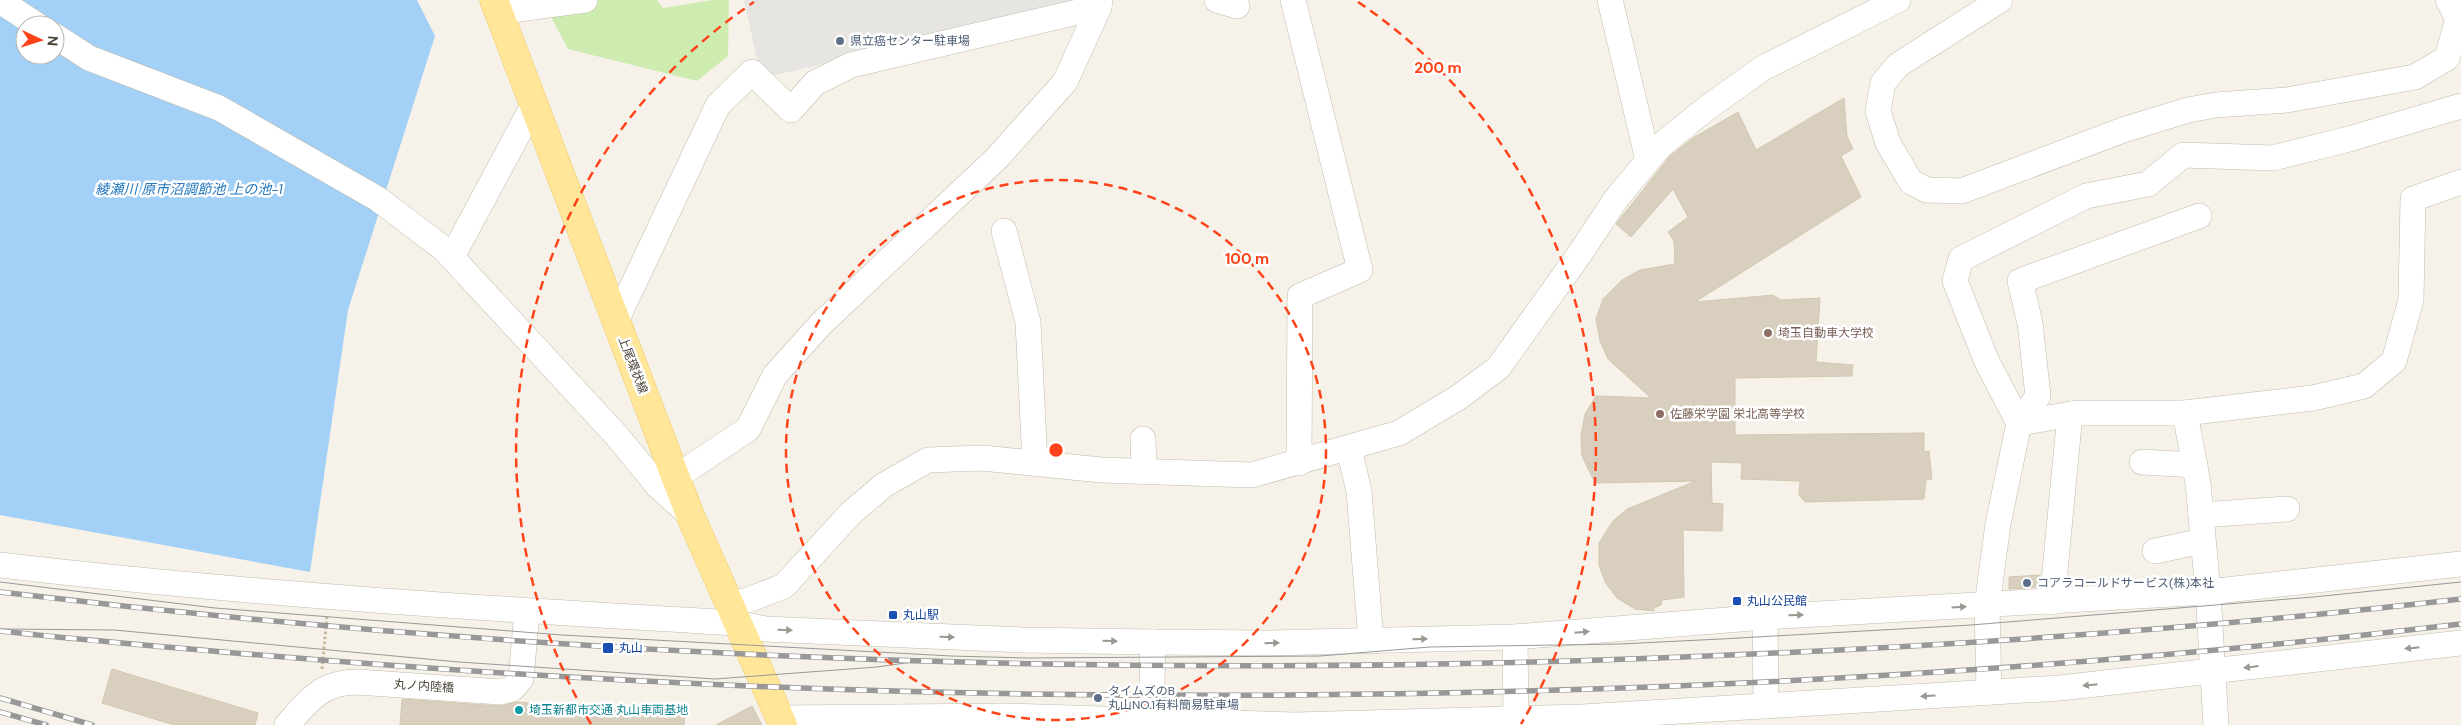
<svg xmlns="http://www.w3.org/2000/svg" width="2461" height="725" font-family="'DM Sans','Noto Sans JP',sans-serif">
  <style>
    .green { fill: #cfecb0 }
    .parking { fill: #e7e5e1 }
    .water { fill: #a2d0f6; fill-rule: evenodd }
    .building { fill: #d8cfbe; stroke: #d3c7b0 }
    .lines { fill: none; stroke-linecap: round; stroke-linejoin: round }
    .minor-casing { stroke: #c2bbab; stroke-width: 26 }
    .major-casing { stroke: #ecc861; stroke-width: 29 }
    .path { stroke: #c5b89b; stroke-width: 3; stroke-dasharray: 2.5 2.5; stroke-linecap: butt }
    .minor { stroke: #fff; stroke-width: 25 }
    .major { stroke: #ffe699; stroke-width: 28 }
    .tram { stroke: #989898; stroke-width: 1 }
    .rail-casing { stroke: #989898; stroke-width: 5.5 }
    .rail { stroke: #fff; stroke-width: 4; stroke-dasharray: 11; stroke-linecap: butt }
    .oneway { fill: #9b9891 }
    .ring { fill: none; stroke: #ff4217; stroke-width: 2.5; stroke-dasharray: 9 6 }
    .service-dot { fill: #5c6f8a; stroke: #fff; stroke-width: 2 }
    .education-dot { fill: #8d6e63; stroke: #fff; stroke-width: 2 }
    .transit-dot { fill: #1a4fb4; stroke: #fff; stroke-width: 2 }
    .culture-dot { fill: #0f9aa8; stroke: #fff; stroke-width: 2 }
    .labels { text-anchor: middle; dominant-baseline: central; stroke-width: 5; stroke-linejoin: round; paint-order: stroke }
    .service-label { font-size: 12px; fill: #4e5e75; stroke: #fff; text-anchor: start }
    .education-label { font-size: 12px; fill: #785e54; stroke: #fff; text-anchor: start }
    .street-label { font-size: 12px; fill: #4a4337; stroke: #fff }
    .transit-label { font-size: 12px; fill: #164399; stroke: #fff; text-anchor: start }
    .culture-label { font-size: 12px; fill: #0d838f; stroke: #fff; text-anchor: start }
    .water-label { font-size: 14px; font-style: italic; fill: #2779bf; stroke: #fff }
    .centre { fill: #ff4217; stroke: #fff; stroke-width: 2.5 }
    .ring-label { font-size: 15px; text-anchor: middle; font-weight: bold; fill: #ff4217; stroke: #fff; stroke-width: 5; stroke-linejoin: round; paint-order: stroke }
  </style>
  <rect width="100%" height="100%" fill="#f6f2e9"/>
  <polygon class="green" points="542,0 657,0 663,8 712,0 729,0 728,56 697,81 568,49"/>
  <polygon class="parking" points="744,0 1094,0 1094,4 761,78"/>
  <path class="water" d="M0 0H417L435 36 348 310 310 572 0 515ZM25 25H55V55H25Z"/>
  <g class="building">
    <polygon points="1844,98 1847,136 1853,149 1841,156 1861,197 1695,302 1773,295 1781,300 1820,298 1816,362 1853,365 1852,376 1735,378 1735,435 1924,433 1924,452 1929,451 1932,479 1926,480 1924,499 1805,502 1799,495 1800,481 1741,479 1742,463 1711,462 1712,503 1723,504 1722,531 1683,530 1684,597 1662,600 1661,605 1654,608 1654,611 1635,609 1617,598 1605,582 1599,565 1599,543 1613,521 1627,509 1696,481 1595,483 1582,456 1581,435 1585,414 1596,396 1651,398 1608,359 1600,341 1596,319 1603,299 1622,280 1640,270 1675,264 1674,241 1668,232 1688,217 1673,189 1631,237 1616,224 1670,156 1693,138 1738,112 1756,150"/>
    <polygon points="2040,575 2039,587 2009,589 2009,577"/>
    <polygon points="112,669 258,713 255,725 174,725 102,703"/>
    <polygon points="402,699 499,706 517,702 685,714 684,725 400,725"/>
    <polygon points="752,706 762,725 716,725"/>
  </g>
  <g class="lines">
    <defs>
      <g id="minor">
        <polyline points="1217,0 1237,6"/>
        <polyline points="1293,0 1360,270 1300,296 1299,463"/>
        <polyline points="1610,0 1648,160"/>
        <polyline points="2000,0 1898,65 1883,83 1878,111 1888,143 1911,182 1927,190 1962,191 2123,130 2188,110 2216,105 2287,100 2415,77 2447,58 2458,19 2448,0"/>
        <polyline points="0,1 37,25"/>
        <polyline points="499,12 585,0"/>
        <polyline points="55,36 89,58 219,108 378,199 444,249 617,436 658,486 690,515"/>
        <polyline points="1004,231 1028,322 1035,463"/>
        <polyline points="452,257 534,104"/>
        <polyline points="616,321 718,105 752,72 791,110 815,83 851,65 1099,7"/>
        <polyline points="2185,413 2198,483 2208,592 2216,725"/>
        <polyline points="2019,423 2078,413 2185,413 2313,398 2364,386 2394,361 2411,300 2413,199 2461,182"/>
        <polyline points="2019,423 2038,396 2030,323 2020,281 2199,216"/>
        <polyline points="1143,439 1144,471"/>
        <polyline points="1349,449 1359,491 1371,641"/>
        <polyline points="2142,462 2195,465"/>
        <polyline points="676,477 748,429 775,375 821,324 997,158 1065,82 1099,7 1100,0"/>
        <polyline points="2201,515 2287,509"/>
        <polyline points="2155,551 2203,541"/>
        <path d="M0 565C245 594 491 609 737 623L765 629 1022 640 1153 642 1269 643 1515 637 1765 617 2208 592 2461 564"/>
        <polyline points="2052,602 2070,414"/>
        <polyline points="729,604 748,600 784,586 851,513 884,485 928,460 982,458 1101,470 1252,475 1399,433 1459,397 1498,368 1579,255 1616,199 1660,146 1707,108 1763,68 1898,0"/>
        <polyline points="1765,617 1766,706"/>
        <polyline points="1515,637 1516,719"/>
        <polyline points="1989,692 1987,606 1998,524 2019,423 1987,362 1955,281 1961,259 2086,196 2148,184 2183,155 2273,158 2349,139 2461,106"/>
        <polyline points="780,718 1006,716 1295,725 1582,717 2060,688 2461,643"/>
        <polyline points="1151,719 1153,642"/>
        <path d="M287 725C310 699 322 682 358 682L500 692 512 689 521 679 527 611"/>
      </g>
      <polyline id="major" points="494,0 690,515 783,725"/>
    </defs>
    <use href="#minor" class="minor-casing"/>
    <use href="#major" class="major-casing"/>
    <polyline class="path" points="322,669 327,616"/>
    <use href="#minor" class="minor"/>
    <use href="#major" class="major"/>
    <g class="tram">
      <polyline points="0,582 215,608 562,635 951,656 1027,658 1320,656 1430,647 1620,644 1721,639 1971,625 2313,597 2461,582"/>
      <polyline points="0,629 114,630 459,662 715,679 877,667 926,660"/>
    </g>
    <defs>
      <g id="rail">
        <path d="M0 592C550 658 1105 679 1658 658 1926 648 2194 630 2461 599"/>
        <path d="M0 631C82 640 165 647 247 654 506 676 766 690 1026 694 1506 701 1985 681 2461 624"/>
        <polyline points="0,698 92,725"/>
        <polyline points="0,712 46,725"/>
      </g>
    </defs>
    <use href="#rail" class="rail-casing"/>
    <use href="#rail" class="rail"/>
  </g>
  <defs><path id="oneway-solid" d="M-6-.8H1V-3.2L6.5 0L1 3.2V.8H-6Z" transform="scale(1.25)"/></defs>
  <g class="oneway">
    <use href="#oneway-solid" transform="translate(1959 607) rotate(-3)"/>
    <use href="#oneway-solid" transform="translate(1796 615) rotate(-2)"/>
    <use href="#oneway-solid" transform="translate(785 630) rotate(2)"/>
    <use href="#oneway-solid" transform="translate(1582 632) rotate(-5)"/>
    <use href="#oneway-solid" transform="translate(947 637) rotate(2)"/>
    <use href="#oneway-solid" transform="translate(1420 639) rotate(-2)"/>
    <use href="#oneway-solid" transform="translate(1110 641) rotate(1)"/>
    <use href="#oneway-solid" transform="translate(1272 643) rotate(-1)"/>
    <use href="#oneway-solid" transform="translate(2412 648) rotate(174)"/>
    <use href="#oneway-solid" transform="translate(2251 667) rotate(173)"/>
    <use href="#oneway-solid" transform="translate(2090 685) rotate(174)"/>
    <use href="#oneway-solid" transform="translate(1928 696) rotate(176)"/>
  </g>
  <g class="ring">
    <circle cx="1056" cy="450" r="270"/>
    <path d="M591 724A540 540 0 0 1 754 2M1358 2A540 540 0 0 1 1521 724"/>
  </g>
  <g class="service-dot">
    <circle cx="840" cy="41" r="5"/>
    <circle cx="2027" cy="583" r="5"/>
    <circle cx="1098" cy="698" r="5"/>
  </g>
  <g class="education-dot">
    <circle cx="1768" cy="333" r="5"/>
    <circle cx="1660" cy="414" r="5"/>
  </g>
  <g class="transit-dot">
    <rect x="1732" y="596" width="10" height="10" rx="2.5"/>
    <rect x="888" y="610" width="10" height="10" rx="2.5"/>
    <rect x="602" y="642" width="12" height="12" rx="2.5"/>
  </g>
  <circle class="culture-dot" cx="519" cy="710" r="5"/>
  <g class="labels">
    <g class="service-label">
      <text x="850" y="41">県立癌センター駐車場</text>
      <text x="2037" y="583">コアラコールドサービス(株)本社</text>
      <text x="1108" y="691">タイムズのB<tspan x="1108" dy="14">丸山NO.1有料簡易駐車場</tspan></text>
    </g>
    <g class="education-label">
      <text x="1778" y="333">埼玉自動車大学校</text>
      <text x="1670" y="414">佐藤栄学園 栄北高等学校</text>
    </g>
    <g class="street-label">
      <text transform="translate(633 365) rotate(69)">上尾環状線</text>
      <text transform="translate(424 686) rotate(4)">丸ノ内陸橋</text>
    </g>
    <g class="transit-label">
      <text x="1747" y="601">丸山公民館</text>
      <text x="903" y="615">丸山駅</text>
      <text x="619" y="648">丸山</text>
    </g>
    <g class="culture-label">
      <text x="529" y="710">埼玉新都市交通 丸山車両基地</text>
    </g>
    <g class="water-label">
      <text x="189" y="189">綾瀬川 原市沼調節池 上の池-1</text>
    </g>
  </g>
  <circle cx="1056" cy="450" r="8" class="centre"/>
  <g class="ring-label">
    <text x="1438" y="73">200 m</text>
    <text x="1247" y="264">100 m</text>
  </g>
  <g transform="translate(40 40) rotate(94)"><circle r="24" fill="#ffffff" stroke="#b7b4af"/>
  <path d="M0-4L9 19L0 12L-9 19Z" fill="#ff4217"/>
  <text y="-8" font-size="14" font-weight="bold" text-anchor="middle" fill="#4a4337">N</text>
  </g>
</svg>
